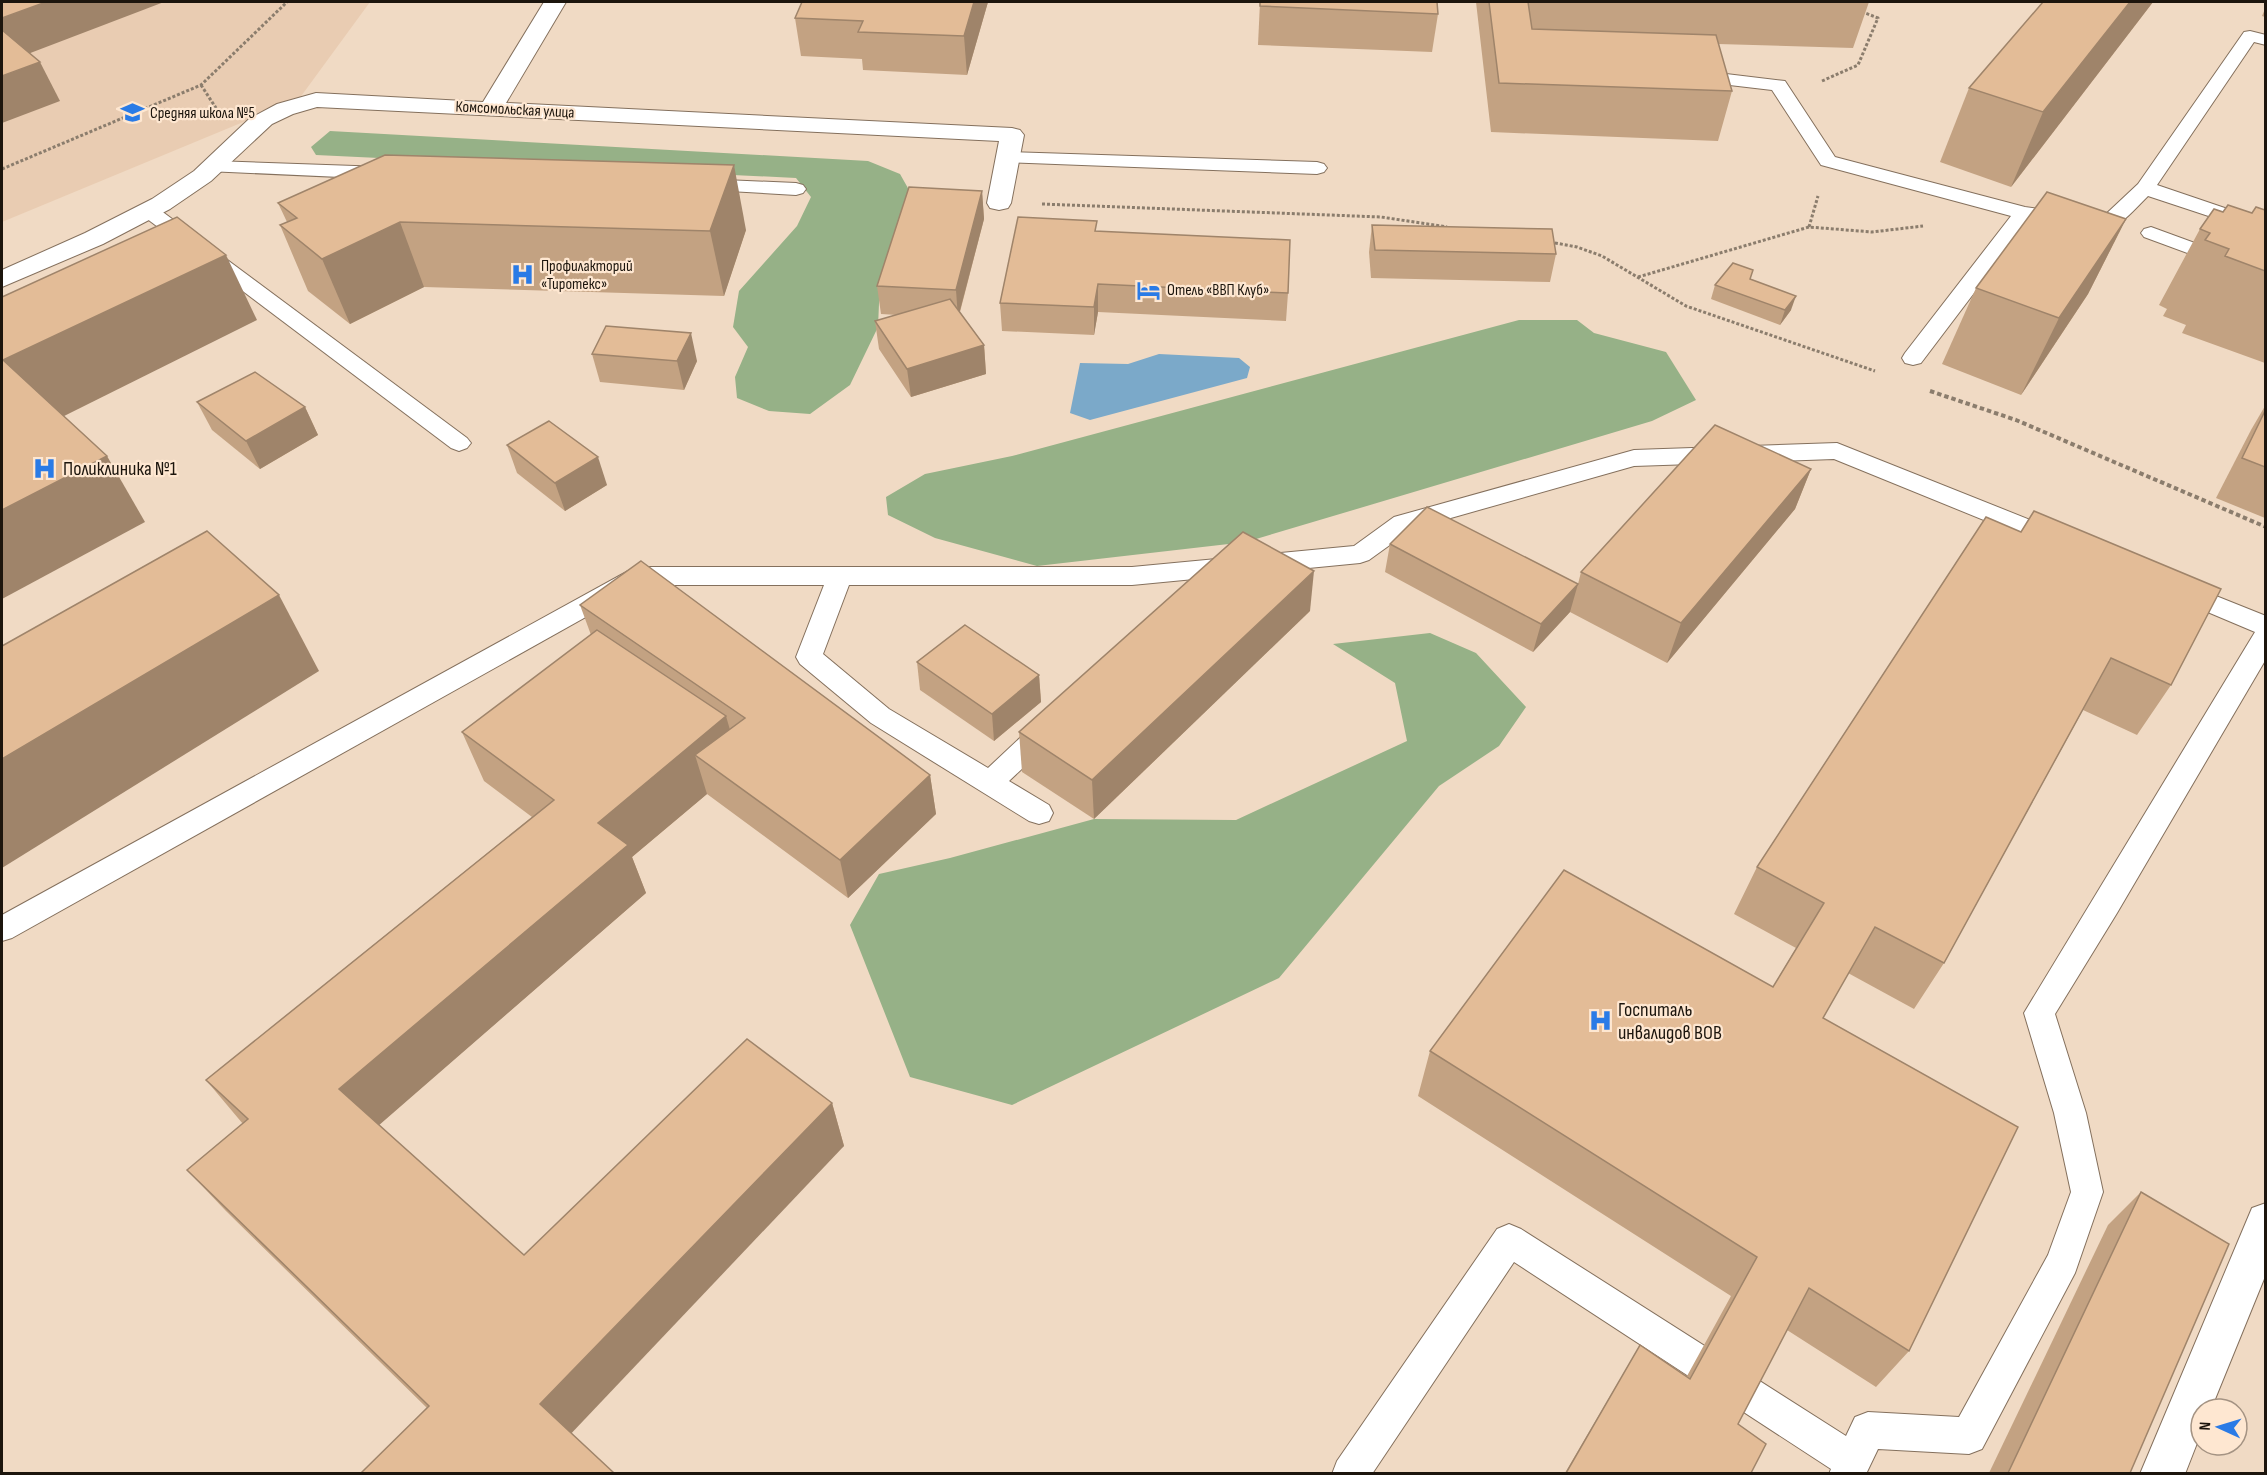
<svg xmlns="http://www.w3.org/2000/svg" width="2267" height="1475" font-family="'Sofia Sans Condensed',sans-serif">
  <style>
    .built { fill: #e9ccb2 }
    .forest { fill: #96b187 }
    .water { fill: #7ba9c9 }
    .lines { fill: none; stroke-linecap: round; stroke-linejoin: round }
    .lane-casing { stroke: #84705d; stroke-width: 2 }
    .street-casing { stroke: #84705d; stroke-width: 2 }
    .path-far1 { stroke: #8b7d6d; stroke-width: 3; stroke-dasharray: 3 2; stroke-linecap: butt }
    .path { stroke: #8b7d6d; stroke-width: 4; stroke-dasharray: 4.5 3; stroke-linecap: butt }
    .lane { fill: #fff; fill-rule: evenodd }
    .street { fill: #fff; fill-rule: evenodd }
    .wall { fill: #c3a282 }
    .shaded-wall { fill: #9f846a }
    .building { fill: #e3bc97; stroke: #9f846a; stroke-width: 1.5 }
    .labels { text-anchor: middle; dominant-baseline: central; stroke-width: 4.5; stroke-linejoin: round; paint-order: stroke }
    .far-street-label { font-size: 16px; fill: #1c150d; stroke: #fee7d1 }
    .far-poi-label { font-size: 16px; fill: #1c150d; stroke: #fee7d1; text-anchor: start }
    .poi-label { font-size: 20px; fill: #1c150d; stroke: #fee7d1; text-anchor: start }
  </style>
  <rect width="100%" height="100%" fill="#f0dac4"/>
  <polygon class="built" points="2,2 370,2 299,99 2,222"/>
  <g class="forest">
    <polygon points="330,131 868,161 900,174 913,197 880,280 878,327 850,385 810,414 769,411 737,398 735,377 748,347 733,327 739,291 797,226 811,197 796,178 316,155 311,147"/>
    <polygon points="1519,320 1577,320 1594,333 1666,352 1696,400 1652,421 1246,542 1037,566 935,538 888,515 886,497 925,474 1012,456"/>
    <polygon points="1430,633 1476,653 1526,707 1499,746 1439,786 1279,978 1012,1105 910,1077 850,925 879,874 950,858 1094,819 1236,820 1407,741 1395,683 1333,644"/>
  </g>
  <polygon class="water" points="1159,354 1239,358 1250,367 1247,378 1090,420 1070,413 1080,363 1128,364"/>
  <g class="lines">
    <defs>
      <g id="lane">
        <path d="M2250 31 2266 35V45L2254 42 2157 185 2266 222V235L2148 196C2119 225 2118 233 2074 222L2071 218 2074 214 2081 212 2106 214 2138 184 2244 32Z"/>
        <polygon points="1693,70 1785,81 1835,157 2025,207 2047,210 2050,214 2047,218 2030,219 1921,363 1913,365 1905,363 1902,358 1905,353 2011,216 1821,165 1772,90 1687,80 1684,76 1687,72"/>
        <polygon points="1008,152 1317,162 1324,164 1327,168 1324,172 1317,174 1001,162 998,158 1001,154"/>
        <polygon points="214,161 384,167 391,169 394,173 391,177 384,179 207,171 204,167 207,163"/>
        <polygon points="701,179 796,183 803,185 806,189 803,193 796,195 694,189 691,185 694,181"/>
        <polygon points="149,205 156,207 467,438 471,443 467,448 459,451 451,448 142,215 139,211 142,207"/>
        <polygon points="2151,227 2266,269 2266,282 2144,237 2141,233 2144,229"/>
        <polygon points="1837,443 2068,535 2071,541 2068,547 2059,549 2050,547 1834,459 1634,466 1412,529 1369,560 1360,563 1132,585 849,585 823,654 889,709 988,768 1038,721 1048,718 1058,721 1061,728 1058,735 1009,781 1049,805 1053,813 1049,821 1039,824 1029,821 871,723 800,664 796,657 824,585 643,585 12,938 2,941 2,915 630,570 639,567 1132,567 1354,546 1394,517 1634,450"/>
        <polygon points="2181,582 2266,616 2266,659 2117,913 2055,1014 2086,1113 2103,1192 2075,1273 1982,1449 1969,1454 1878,1449 1866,1474 1829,1474 1831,1469 1514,1262 1372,1474 1332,1474 1337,1461 1497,1229 1509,1224 1521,1229 1846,1436 1855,1417 1868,1412 1959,1417 2048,1255 2071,1192 2054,1113 2024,1013 2255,632 2172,597 2168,591 2172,585"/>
      </g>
      <g id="street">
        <polygon points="544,2 566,2 506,103 1012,128 1020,130 1024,135 1011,203 1008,208 999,210 990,208 987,203 999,141 317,107 293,114 272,124 211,181 170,209 103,244 2,287 2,270 85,233 152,199 194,171 249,119 277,104 316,93 483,102"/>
        <polygon points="2266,1203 2266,1274 2211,1409 2201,1409 2201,1433 2185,1474 2140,1474 2252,1208"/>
      </g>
    </defs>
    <use href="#lane" class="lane-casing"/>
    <use href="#street" class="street-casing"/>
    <g class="path-far1">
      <polyline points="1822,81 1858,65 1878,18 1860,11"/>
      <polyline points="201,85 216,108"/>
      <polyline points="2,169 201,85 287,2"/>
      <polyline points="1042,204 1381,217 1447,227"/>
      <polyline points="1809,227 1818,196"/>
      <polyline points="1550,242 1577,247 1602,256 1686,306 1875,371"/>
      <polyline points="1638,277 1809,227 1872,232 1923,226"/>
    </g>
    <polyline class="path" points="1930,391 2016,420 2266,527"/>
    <use href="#lane" class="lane"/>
    <use href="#street" class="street"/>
  </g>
  <g class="wall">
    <polygon points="802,2 988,2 967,75 863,70 862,59 801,56 795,18"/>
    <polygon points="1260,2 1438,14 1432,52 1258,45"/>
    <polygon points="1476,2 1869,2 1853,48 1718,44 1732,91 1718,141 1491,132"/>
    <polygon points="2153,2 2011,187 1940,162 1969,88"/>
    <polygon points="2265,9 2265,17 2262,16"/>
    <polygon points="982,191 984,219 960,312 984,345 986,374 911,397 879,349 875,321 897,315 881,314 877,286"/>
    <polygon points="278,203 746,230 724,296 424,287 350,324 308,291 280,225 287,222"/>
    <polygon points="2265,210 2265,363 2182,333 2186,325 2163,316 2167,309 2159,305 2200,229 2223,212 2252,213"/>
    <polygon points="2126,219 2088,294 2021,395 1942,364 1976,288"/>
    <polygon points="1372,225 1556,254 1550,282 1371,278 1369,252"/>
    <polygon points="1097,231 1288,293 1286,321 1098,312 1094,335 1002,331 1000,303"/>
    <polygon points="1750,279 1791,310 1780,325 1711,299 1715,285"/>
    <polygon points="592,354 697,361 684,390 600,382"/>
    <polygon points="197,402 305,407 318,435 260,469 212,430"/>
    <polygon points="2265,406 2265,518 2216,498 2251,430"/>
    <polygon points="507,445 607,485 565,511 517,473"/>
    <polygon points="1811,469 1795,509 1667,663 1570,612 1533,652 1385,572 1390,544 1578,584 1581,572"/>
    <polygon points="1986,517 2171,685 2137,735 2083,710 1944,963 1914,1009 1848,973 1823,1018 1909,1351 1876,1387 1787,1330 1738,1424 1751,1473 1565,1473 1640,1345 1687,1376 1731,1296 1418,1096 1430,1051 1773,987 1796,948 1734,914 1757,867"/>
    <polygon points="580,605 930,775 936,814 848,898 707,794 632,857 646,893 378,1125 524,1255 832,1103 844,1146 427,1408 226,1211 187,1170 243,1124 206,1080 532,817 484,781 462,732 591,635"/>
    <polygon points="1310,611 1094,819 1022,772 1019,732"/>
    <polygon points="917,662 1039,675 1041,702 994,741 920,690"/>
    <polygon points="2141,1192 2130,1473 1989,1473 2108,1225"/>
  </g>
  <g class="shaded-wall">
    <polygon points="46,2 164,2 12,60 2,41 2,18"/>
    <polygon points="974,2 988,2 967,75 964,36"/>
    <polygon points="2130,2 2153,2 2011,187 2043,112"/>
    <polygon points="40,62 60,101 2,123 2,76"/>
    <polygon points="734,165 746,230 724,296 710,231"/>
    <polygon points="982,191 984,219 958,318 956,290"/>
    <polygon points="2126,219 2088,294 2021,395 2059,318"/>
    <polygon points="400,222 424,287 350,324 322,259"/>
    <polygon points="226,255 257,320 44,426 3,360"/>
    <polygon points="1098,284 1098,312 1094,335 1094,307"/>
    <polygon points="1796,296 1791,310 1780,325 1785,310"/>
    <polygon points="691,333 697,361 684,390 677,361"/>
    <polygon points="984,345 986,374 911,397 907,369"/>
    <polygon points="305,407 318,435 260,469 246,441"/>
    <polygon points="107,456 145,522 2,599 2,510"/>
    <polygon points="598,457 607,485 565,511 555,483"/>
    <polygon points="1811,469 1795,509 1667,663 1681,623"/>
    <polygon points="1314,571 1310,611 1094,819 1092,780"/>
    <polygon points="1578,584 1570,612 1533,652 1541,624"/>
    <polygon points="279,595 319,671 2,868 2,759"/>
    <polygon points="1039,675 1041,702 994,741 992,714"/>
    <polygon points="726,716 740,765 695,755 707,794 632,857 646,893 370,1133 339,1089 598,823"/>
    <polygon points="930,775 936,814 848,898 840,860"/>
    <polygon points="832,1103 844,1146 566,1439 540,1404"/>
  </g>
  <g class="building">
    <polygon points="2,2 46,2 2,18"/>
    <polygon points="802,2 974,2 964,36 858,32 863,21 795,18"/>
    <polygon points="1260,2 1437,2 1438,14 1260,6"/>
    <polygon points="1489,2 1528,2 1532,29 1716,35 1732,91 1499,83"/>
    <polygon points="2043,2 2130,2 2043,112 1969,88"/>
    <polygon points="2,30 40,62 2,76"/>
    <polygon points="385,155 734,165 710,231 400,222 322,259 280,225 297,218 278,203"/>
    <polygon points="909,187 982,191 956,290 877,286"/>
    <polygon points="2047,192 2126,219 2059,318 1976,288"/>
    <polygon points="2228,205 2252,213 2256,207 2265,210 2265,271 2225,256 2229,249 2205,240 2210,233 2200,229 2214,209 2223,212"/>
    <polygon points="177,217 226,255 3,360 107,456 2,510 2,297"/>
    <polygon points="1018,217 1097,221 1095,231 1290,240 1288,293 1098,284 1094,307 1000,303"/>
    <polygon points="1372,225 1552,229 1556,254 1375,250"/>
    <polygon points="1733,263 1753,270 1750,279 1796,296 1785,310 1715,285"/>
    <polygon points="950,299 984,345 907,369 875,321"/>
    <polygon points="606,326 691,333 677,361 592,354"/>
    <polygon points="255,372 305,407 246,441 197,402"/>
    <polygon points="2265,411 2265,467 2242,458"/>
    <polygon points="549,421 598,457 555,483 507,445"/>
    <polygon points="1715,425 1811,469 1681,623 1581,572"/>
    <polygon points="1427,507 1578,584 1541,624 1390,544"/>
    <polygon points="2034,511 2221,589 2171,685 2111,658 1944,963 1875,927 1823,1018 2018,1127 1909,1351 1809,1288 1738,1424 1766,1444 1751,1473 1566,1473 1640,1345 1690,1379 1757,1257 1430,1051 1564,870 1773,987 1824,903 1757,867 1986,517 2021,532"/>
    <polygon points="207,531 279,595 2,759 2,646"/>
    <polygon points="1243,532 1314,571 1092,780 1019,732"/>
    <polygon points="641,561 930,775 840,860 695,755 745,718 580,605"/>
    <polygon points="965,625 1039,675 992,714 917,662"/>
    <polygon points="597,630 726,716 598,823 628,845 339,1089 524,1255 747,1039 832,1103 540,1404 614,1473 361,1473 429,1406 187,1170 248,1119 206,1080 554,800 462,732"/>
    <polygon points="2141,1192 2229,1244 2130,1473 2008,1473"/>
  </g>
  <defs>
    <symbol id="school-bare" viewBox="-9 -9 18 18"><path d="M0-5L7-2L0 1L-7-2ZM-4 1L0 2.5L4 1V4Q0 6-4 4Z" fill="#2a7be6" stroke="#fee7d1" stroke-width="2.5" paint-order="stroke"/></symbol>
    <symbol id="hospital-bare" viewBox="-9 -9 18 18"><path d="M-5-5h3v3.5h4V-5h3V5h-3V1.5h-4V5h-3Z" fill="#2a7be6" stroke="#fee7d1" stroke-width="2.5" paint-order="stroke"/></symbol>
    <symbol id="hotel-bare" viewBox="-9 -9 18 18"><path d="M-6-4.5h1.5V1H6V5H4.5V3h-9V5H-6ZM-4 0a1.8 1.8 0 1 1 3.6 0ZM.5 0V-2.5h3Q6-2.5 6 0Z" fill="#2a7be6" stroke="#fee7d1" stroke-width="2.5" paint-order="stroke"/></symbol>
  </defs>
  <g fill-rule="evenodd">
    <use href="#school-bare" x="116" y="96" width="33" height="33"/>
    <use href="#hospital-bare" x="506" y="258" width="33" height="33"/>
    <use href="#hotel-bare" x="1132" y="274" width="33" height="33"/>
    <use href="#hospital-bare" x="28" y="452" width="33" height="33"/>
    <use href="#hospital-bare" x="1584" y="1004" width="33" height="33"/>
  </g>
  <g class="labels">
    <g class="far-street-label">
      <text transform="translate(515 110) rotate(3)">Комсомольская улица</text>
    </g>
    <g class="far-poi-label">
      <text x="150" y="113">Средняя школа №5</text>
      <text x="541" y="266">Профилакторий<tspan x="541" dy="18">«Тиротекс»</tspan></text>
      <text x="1167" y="290">Отель «ВВП Клуб»</text>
    </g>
    <g class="poi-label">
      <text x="63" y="469">Поликлиника №1</text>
      <text x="1618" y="1010">Госпиталь<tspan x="1618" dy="23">инвалидов ВОВ</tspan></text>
    </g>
  </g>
  <rect width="2267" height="1475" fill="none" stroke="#1c150d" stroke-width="6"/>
  <g transform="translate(2219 1427) rotate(274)"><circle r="28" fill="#fee7d1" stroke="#a49383" stroke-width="1.5"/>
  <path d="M0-4.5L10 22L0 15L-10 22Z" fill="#2a7be6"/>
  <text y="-9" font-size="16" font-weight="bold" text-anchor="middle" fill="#1c150d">N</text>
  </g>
</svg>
